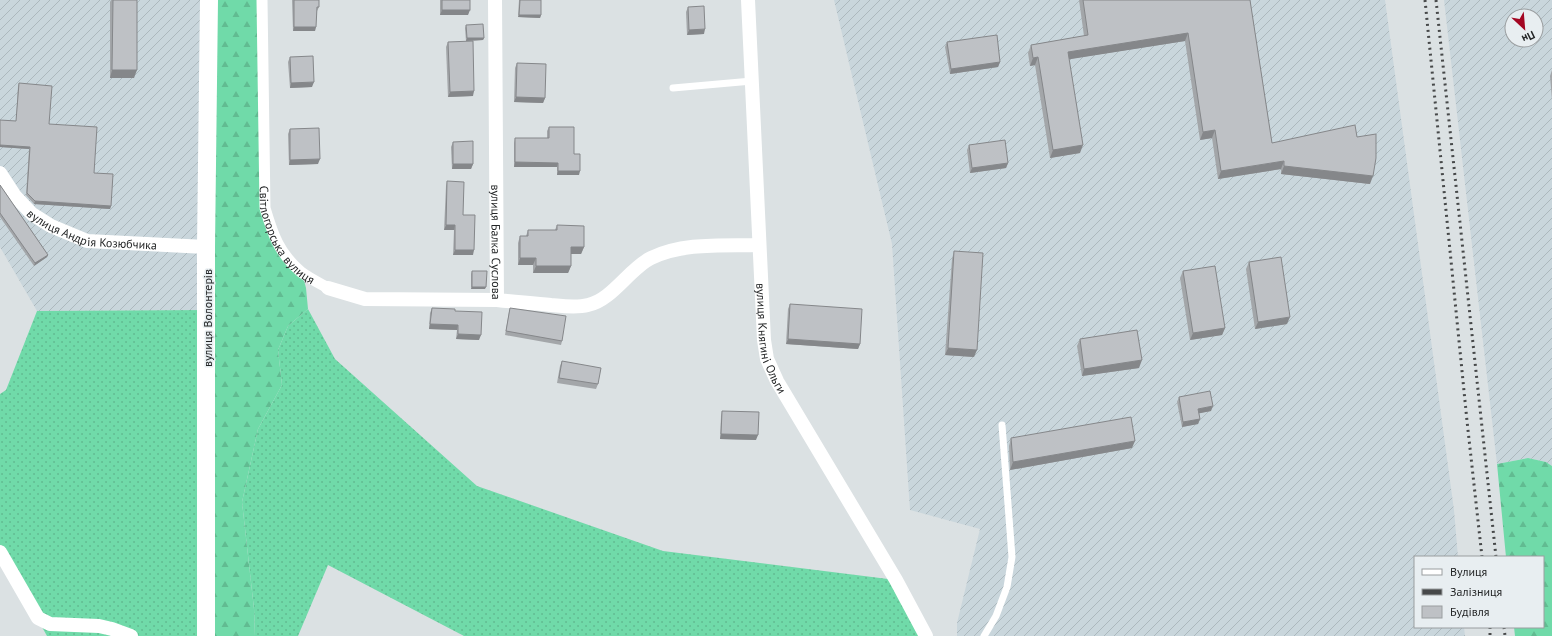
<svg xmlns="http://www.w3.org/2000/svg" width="1552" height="636" font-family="'PT Sans',sans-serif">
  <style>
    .industrial { fill: url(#industrial-furrows); fill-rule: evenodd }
    .grass { fill: url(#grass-dots) }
    .forest { fill: url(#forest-firs) }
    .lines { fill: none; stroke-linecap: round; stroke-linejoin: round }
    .service { stroke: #fff; stroke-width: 7 }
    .pedestrian { stroke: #fff; stroke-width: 11 }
    .minor { stroke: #fff; stroke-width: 14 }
    .tertiary { stroke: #fff; stroke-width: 18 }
    .rail { stroke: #464849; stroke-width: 3; stroke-dasharray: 2 4; stroke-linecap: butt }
    .wall { fill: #a3a6a9 }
    .shaded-wall { fill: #85878a }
    .building { fill: #bec1c5; stroke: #85878a }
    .labels { text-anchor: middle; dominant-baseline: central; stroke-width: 3; stroke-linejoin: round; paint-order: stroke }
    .street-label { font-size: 12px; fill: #242627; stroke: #e8eef1 }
  </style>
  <defs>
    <pattern id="industrial-furrows" width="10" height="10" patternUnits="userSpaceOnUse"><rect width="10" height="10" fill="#c9d6dc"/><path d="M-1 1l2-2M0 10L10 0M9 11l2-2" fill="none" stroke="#acb8bd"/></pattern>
    <pattern id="grass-dots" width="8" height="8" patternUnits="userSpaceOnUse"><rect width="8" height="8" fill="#70daa9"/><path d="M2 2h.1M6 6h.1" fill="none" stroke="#61bb91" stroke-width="1.8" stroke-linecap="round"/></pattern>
    <pattern id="forest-firs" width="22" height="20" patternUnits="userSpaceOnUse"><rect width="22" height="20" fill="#70daa9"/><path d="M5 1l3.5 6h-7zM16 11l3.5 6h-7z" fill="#61bb91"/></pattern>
  </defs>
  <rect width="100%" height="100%" fill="#dbe1e3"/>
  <g class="industrial">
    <polygon points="0,0 209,0 207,310 37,311 0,247"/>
    <polygon points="834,0 1385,0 1454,510 1458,557 1415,557 1415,627 1464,627 1465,636 957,636 957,623 980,529 910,510 892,244"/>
    <path d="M1444 0H1552V466L1546 462 1528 458 1497 464ZM1512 16H1536V40H1512Z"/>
  </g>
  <g class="grass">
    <polygon points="308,309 335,359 477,486 663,551 896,580 926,636 464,636 328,565 298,636 255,636 254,609 242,502 258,429 282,385 278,350 288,326"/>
    <polygon points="207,310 206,636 47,636 0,552 0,394 6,390 37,311"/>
  </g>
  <g class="forest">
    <polygon points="209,0 262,0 265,208 272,232 302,273 306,288 308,309 288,326 278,350 282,385 258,429 242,502 254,609 255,636 206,636"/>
    <polygon points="1528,458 1546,462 1552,466 1552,636 1515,636 1514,627 1543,627 1543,557 1506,557 1497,464"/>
  </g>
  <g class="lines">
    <g class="service">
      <polyline points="673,88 752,81"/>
      <polyline points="984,636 996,616 1007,587 1012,557 1002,425"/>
    </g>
    <path class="pedestrian" id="s1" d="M262 0 265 208C273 235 279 253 301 272 309 278 319 283 328 288"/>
    <g class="minor">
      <path id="s2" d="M495 0 497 300C515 302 533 303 551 305 563 306 576 308 588 305 612 300 629 269 651 258 684 242 724 246 759 245"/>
      <path id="s3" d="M748 0 764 340 767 359 777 381 896 580 926 636"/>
      <path id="s4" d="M0 173 15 196 32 214 51 226 87 241 206 247"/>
      <polyline points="328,288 365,299 497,300"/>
      <polyline points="0,552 38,618 50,624 99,626 112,629 131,636"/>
    </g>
    <polyline class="tertiary" points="206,636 206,247 209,0"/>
    <g class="rail">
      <polyline points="1425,0 1467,421 1482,557"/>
      <polyline points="1436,0 1496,557"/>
      <polyline points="1490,627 1490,636"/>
      <polyline points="1504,627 1505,636"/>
    </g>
  </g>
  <g class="wall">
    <polygon points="111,0 137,0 134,78 110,78 110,2"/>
    <polygon points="292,0 319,0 319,7 317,11 315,31 293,31"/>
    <polygon points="440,0 470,0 468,15 440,15"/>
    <polygon points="519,0 541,0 541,15 540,18 518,17"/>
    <polygon points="1079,0 1250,0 1272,143 1357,137 1370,184 1281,174 1281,169 1218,179 1212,138 1200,140 1185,41 1069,59 1080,153 1050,158 1035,65 1030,66 1028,53 1031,45 1084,36"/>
    <polygon points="688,7 704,34 687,35 686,12"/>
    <polygon points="466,25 484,38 483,40 466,41 465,28"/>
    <polygon points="448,42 473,96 448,97 446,47"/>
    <polygon points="947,42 1000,62 998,67 950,74 945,47"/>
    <polygon points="290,57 312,87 290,88 288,62"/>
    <polygon points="517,63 545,98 543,103 514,102 515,68"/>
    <polygon points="1552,70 1552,100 1550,76"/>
    <polygon points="19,83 49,124 94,173 111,206 110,209 34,204 26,195 29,149 0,147 0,120 16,121 18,86"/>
    <polygon points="549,127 574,154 579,175 557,175 557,167 514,167 514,143 515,138 547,138 547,131"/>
    <polygon points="290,129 318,164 289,165 288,134"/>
    <polygon points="453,142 473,164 471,169 452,169 451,147"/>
    <polygon points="969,145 1008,163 1006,168 970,173 967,150"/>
    <polygon points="447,181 463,215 473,255 453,255 454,230 444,230 446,186"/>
    <polygon points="0,185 48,255 47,257 34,266 0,217"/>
    <polygon points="557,225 584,247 581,254 571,254 571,266 568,273 533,273 533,265 518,265 518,243 520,236 526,236 528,230 555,230"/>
    <polygon points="954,251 974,357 945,355 952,259"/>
    <polygon points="1249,262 1287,324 1255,329 1246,269"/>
    <polygon points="472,271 485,289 471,289 471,274"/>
    <polygon points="1183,271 1225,328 1222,335 1190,340 1180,278"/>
    <polygon points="790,304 860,344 858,349 786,344 788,309"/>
    <polygon points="432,308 455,311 479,340 456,339 457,330 429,329 430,313"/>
    <polygon points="510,308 562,341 561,345 505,335 509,312"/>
    <polygon points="1080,339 1139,368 1082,376 1077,346"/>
    <polygon points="562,361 598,384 596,389 557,383 560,366"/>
    <polygon points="1179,397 1211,411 1199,413 1200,419 1198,424 1182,427 1177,402"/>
    <polygon points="722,411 756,440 720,439 721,416"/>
    <polygon points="1011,438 1132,448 1010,470 1009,446"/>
  </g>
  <g class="shaded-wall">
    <polygon points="442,10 470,10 468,15 440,15"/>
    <polygon points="519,15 541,15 540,18 518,17"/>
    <polygon points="294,27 316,27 315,31 293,31"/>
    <polygon points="705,29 704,34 687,35 689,30"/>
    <polygon points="1188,33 1185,41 1065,60 1068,52"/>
    <polygon points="467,38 484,38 483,40 466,41"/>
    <polygon points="1038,57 1035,65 1030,66 1033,58"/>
    <polygon points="1000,62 998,67 950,74 951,69"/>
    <polygon points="112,70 137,70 134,78 110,78"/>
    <polygon points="314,82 312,87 290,88 291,83"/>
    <polygon points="474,91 473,96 448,97 450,92"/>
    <polygon points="516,97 545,98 543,103 514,102"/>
    <polygon points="1215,130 1212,138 1200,140 1203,132"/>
    <polygon points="0,145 30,147 29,149 0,147"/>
    <polygon points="1083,145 1080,153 1050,158 1053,150"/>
    <polygon points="320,159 318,164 289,165 290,160"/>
    <polygon points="1284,161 1281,169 1218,179 1221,171"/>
    <polygon points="515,162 558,163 557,167 514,167"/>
    <polygon points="1008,163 1006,168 970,173 972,168"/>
    <polygon points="453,164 473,164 471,169 452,169"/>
    <polygon points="1284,166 1373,176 1370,184 1281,174"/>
    <polygon points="558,171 580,171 579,175 557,175"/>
    <polygon points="35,201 111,206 110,209 34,204"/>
    <polygon points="446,225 455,225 454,230 444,230"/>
    <polygon points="571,247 584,247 581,254 568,254"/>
    <polygon points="455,250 474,250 473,255 453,255"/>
    <polygon points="48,255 47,257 34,266 35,263"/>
    <polygon points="520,258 536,258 533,265 518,265"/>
    <polygon points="536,266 571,266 568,273 533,273"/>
    <polygon points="472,287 486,287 485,289 471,289"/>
    <polygon points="1290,317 1287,324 1255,329 1258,322"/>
    <polygon points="430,324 458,325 457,330 429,329"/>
    <polygon points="1225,328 1222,335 1190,340 1193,333"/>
    <polygon points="458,334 481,335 479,340 456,339"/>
    <polygon points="788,339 860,344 858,349 786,344"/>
    <polygon points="948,348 977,350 974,357 945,355"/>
    <polygon points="1142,360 1139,368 1082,376 1084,369"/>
    <polygon points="1213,406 1211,411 1196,414 1198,409"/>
    <polygon points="1200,419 1198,424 1182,427 1183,422"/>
    <polygon points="721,434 758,435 756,440 720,439"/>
    <polygon points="1135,441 1132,448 1010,470 1013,462"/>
  </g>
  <g class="building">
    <polygon points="113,0 137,0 137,70 112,70"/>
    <polygon points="294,0 319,0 319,7 317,7 316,27 294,27"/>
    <rect x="442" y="0" width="28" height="10"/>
    <polygon points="520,0 541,0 541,15 519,15"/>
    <polygon points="1083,0 1250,0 1272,143 1355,125 1357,137 1376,134 1376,158 1373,176 1284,166 1284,161 1221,171 1215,130 1203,132 1188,33 1068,52 1083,145 1053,150 1038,57 1033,58 1031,45 1088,35"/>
    <polygon points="704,6 705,29 689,30 688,7"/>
    <polygon points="483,24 484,38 467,38 466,25"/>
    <polygon points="997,35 1000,62 951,69 947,42"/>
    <polygon points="473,41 474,91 450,92 448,42"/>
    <polygon points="313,56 314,82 291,83 290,57"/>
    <polygon points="517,63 546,64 545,98 516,97"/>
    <polygon points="19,83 52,86 49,124 97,127 94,173 113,174 111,206 35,201 27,193 30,147 0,145 0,120 16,121"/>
    <polygon points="549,127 574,127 574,154 580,154 580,171 558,171 558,163 515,162 515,138 549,138"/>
    <polygon points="319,128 320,159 290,160 290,129"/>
    <polygon points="1005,140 1008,163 972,168 969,145"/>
    <polygon points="473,141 473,164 453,164 453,142"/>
    <polygon points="447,181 464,182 463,215 475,215 474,250 455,250 455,225 446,225"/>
    <polygon points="0,185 48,255 35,263 0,213"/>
    <polygon points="557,225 584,226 584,247 571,247 571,266 536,266 536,258 520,258 520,236 528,236 528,230 557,230"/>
    <polygon points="954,251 983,253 977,350 948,348"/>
    <polygon points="1281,257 1290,317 1258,322 1249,262"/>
    <polygon points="1215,266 1225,328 1193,333 1183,271"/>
    <polygon points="472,271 487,271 486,287 472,287"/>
    <polygon points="790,304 862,309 860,344 788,339"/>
    <polygon points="432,308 455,309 455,311 482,312 481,335 458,334 458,325 430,324"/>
    <polygon points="510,308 566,316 562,341 506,331"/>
    <polygon points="1137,330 1142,360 1084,369 1080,339"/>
    <polygon points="562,361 601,368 598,384 559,378"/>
    <polygon points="1210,391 1213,406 1198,409 1200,419 1183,422 1179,397"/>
    <polygon points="722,411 759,412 758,435 721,434"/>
    <polygon points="1131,417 1135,441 1013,462 1011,438"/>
  </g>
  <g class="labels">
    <g class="street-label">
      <text stroke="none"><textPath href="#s4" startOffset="116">вулиця Андрія Козюбчика</textPath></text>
      <text stroke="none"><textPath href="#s1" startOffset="242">Світлогорська вулиця</textPath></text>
      <text stroke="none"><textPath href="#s2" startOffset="242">вулиця Балка Суслова</textPath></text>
      <text transform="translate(207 318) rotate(-90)">вулиця Волонтерів</text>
      <text stroke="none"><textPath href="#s3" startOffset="340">вулиця Княгині Ольги</textPath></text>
    </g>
  </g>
  <rect x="1414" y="556" width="130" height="72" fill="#e8eef1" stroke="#9a9ea0"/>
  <rect x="1422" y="569" width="20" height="6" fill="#ffffff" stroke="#9a9ea0"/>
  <text x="1450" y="576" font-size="12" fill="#242627">Вулиця</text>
  <rect x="1422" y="589" width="20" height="6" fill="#464849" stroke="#9a9ea0"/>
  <text x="1450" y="596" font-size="12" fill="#242627">Залізниця</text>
  <rect x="1422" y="606" width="20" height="12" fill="#bec1c5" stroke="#9a9ea0"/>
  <text x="1450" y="616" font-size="12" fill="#242627">Будівля</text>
  <g transform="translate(1524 28) rotate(154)"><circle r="19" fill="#e8eef1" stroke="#9a9ea0"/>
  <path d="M0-3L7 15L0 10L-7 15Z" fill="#a30622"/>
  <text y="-6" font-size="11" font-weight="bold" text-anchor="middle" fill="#242627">Пн</text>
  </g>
</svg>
